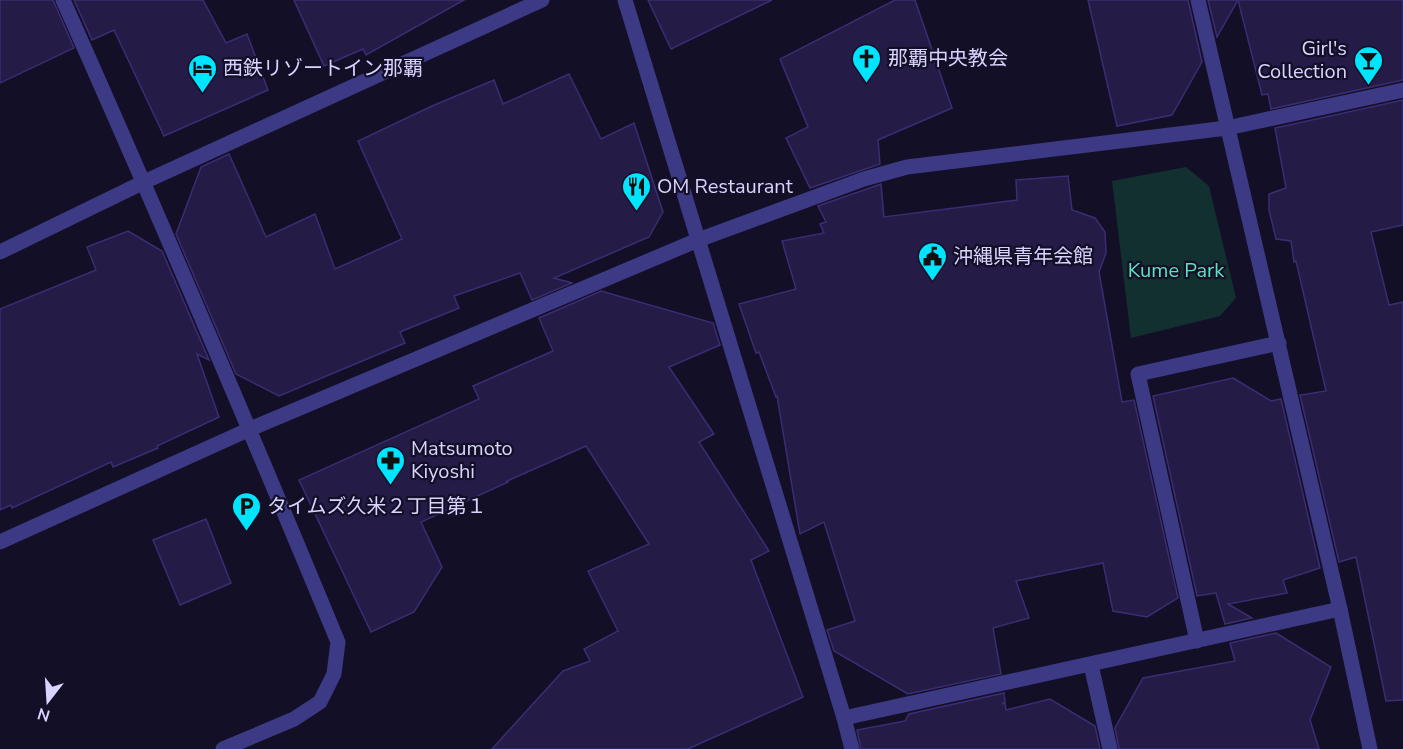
<svg xmlns="http://www.w3.org/2000/svg" width="1403" height="749" font-family="'Nunito Sans','Noto Sans JP',sans-serif">
  <style>
    .green { fill: #12302f }
    .building { fill: #241b47; stroke: #3b2d73; stroke-width: 1.5 }
    .lines { fill: none; stroke-linecap: round; stroke-linejoin: round }
    .street { stroke: #3d3a85; stroke-width: 15 }
    .labels { text-anchor: middle; dominant-baseline: central; stroke-width: 4.5; stroke-linejoin: round; paint-order: stroke }
    .poi-label { font-size: 20px; fill: #d9d4ff; stroke: #130f26; text-anchor: start }
    .park-label { font-size: 20px; fill: #5fe0c0; stroke: #130f26 }
  </style>
  <rect width="100%" height="100%" fill="#130f26"/>
  <polygon class="green" points="1186,167 1209,186 1236,298 1220,316 1131,338 1112,181"/>
  <g class="building">
    <polygon points="0,0 53,0 74,48 0,83"/>
    <polygon points="74,0 203,0 226,43 247,34 268,90 164,136 114,30 92,40"/>
    <polygon points="294,0 464,0 366,55 363,49 324,66"/>
    <polygon points="648,0 772,0 671,49"/>
    <polygon points="895,0 915,0 952,108 878,140 880,164 810,188 786,138 808,127 780,59"/>
    <polygon points="1088,0 1188,0 1202,62 1172,115 1117,126"/>
    <polygon points="1208,0 1238,0 1217,37"/>
    <polygon points="1238,0 1403,0 1403,80 1271,109 1268,94 1262,95"/>
    <polygon points="569,74 601,139 634,123 663,212 649,237 554,278 572,283 532,300 520,273 454,296 459,308 400,332 405,343 279,396 236,374 176,234 201,167 229,154 266,237 315,214 335,269 402,239 358,141 432,106 494,80 503,104"/>
    <polygon points="1403,100 1403,225 1371,232 1389,305 1403,302 1403,700 1386,701 1356,557 1339,562 1300,395 1326,391 1296,261 1294,262 1291,241 1276,239 1269,210 1269,194 1286,188 1275,128"/>
    <polygon points="1068,176 1072,210 1095,218 1105,232 1106,253 1099,272 1122,402 1134,400 1178,598 1147,617 1113,611 1103,563 1016,581 1029,618 993,628 1001,674 908,694 834,651 827,630 855,621 824,522 800,534 777,396 776,397 759,352 756,353 739,304 796,289 782,241 824,233 820,224 826,222 818,206 881,184 884,217 1017,200 1016,180"/>
    <polygon points="128,231 162,251 209,360 197,354 219,417 157,446 158,448 113,467 111,462 12,508 11,505 0,510 0,309 96,270 87,247"/>
    <polygon points="601,291 713,323 720,345 669,367 714,434 699,442 769,551 751,560 803,697 688,749 492,749 563,671 590,661 584,649 618,631 588,571 649,544 586,446 507,481 508,482 421,522 442,567 414,612 371,632 299,480 479,399 473,386 553,351 539,318"/>
    <polygon points="1233,378 1271,401 1281,399 1320,568 1283,580 1287,593 1228,604 1252,618 1225,624 1216,593 1197,596 1153,396"/>
    <polygon points="206,519 231,583 180,605 153,540"/>
    <polygon points="1276,633 1331,667 1310,720 1319,749 1119,749 1115,728 1143,678 1235,661 1230,643"/>
    <polygon points="1004,693 1005,702 1002,704 1005,703 1006,710 1050,699 1095,726 1100,749 861,749 857,730 905,721 909,714"/>
  </g>
  <g class="lines">
    <g class="street">
      <path d="M63 0C158 213 249 427 338 642L334 674 320 702 294 719 223 749"/>
      <polyline points="625,0 844,718 852,749"/>
      <polyline points="1198,0 1340,609 1370,749"/>
      <polyline points="0,252 144,182 542,0"/>
      <polyline points="0,542 250,429 698,240 864,179 907,167 1227,128 1403,90"/>
      <polyline points="1197,641 1138,374 1279,343"/>
      <polyline points="1091,665 1110,749"/>
      <polyline points="844,718 1340,609"/>
    </g>
  </g>
  <defs>
    <symbol id="church-pin" viewBox="-11 -11 22 30"><path d="M0 17L-7.5 6A9.5 9.5 0 1 1 7.5 6Z" fill="#00e5ff" stroke="#130f26"/><path d="M-1.2-6h2.4v3.5h3.3v2.4h-3.3V6h-2.4V-.1h-3.3v-2.4h3.3Z" fill="#111"/></symbol>
    <symbol id="bar-pin" viewBox="-11 -11 22 30"><path d="M0 17L-7.5 6A9.5 9.5 0 1 1 7.5 6Z" fill="#00e5ff" stroke="#130f26"/><path d="M-6-5H6L.8 .8V4.5H3.5V6h-7V4.5H-.8V.8Z" fill="#111"/></symbol>
    <symbol id="hotel-pin" viewBox="-11 -11 22 30"><path d="M0 17L-7.5 6A9.5 9.5 0 1 1 7.5 6Z" fill="#00e5ff" stroke="#130f26"/><path d="M-6-4.5h1.5V1H6V5H4.5V3h-9V5H-6ZM-4 0a1.8 1.8 0 1 1 3.6 0ZM.5 0V-2.5h3Q6-2.5 6 0Z" fill="#111"/></symbol>
    <symbol id="restaurant-pin" viewBox="-11 -11 22 30"><path d="M0 17L-7.5 6A9.5 9.5 0 1 1 7.5 6Z" fill="#00e5ff" stroke="#130f26"/><path d="M-5-6h1v4h1v-4h1v4h1v-4h1v5L-1.5 .5V6h-2V.5L-5-1ZM5-6V6H3V1.5H1.5Q1.5-4 5-6Z" fill="#111"/></symbol>
    <symbol id="civic-pin" viewBox="-11 -11 22 30"><path d="M0 17L-7.5 6A9.5 9.5 0 1 1 7.5 6Z" fill="#00e5ff" stroke="#130f26"/><path d="M-.6-6.5H3V-4.5H.6V-3L4-1V1h2V6H-6V1h2V-1L-.6-3ZM-1.2 2.5V6h2.4V2.5Z" fill="#111"/></symbol>
    <symbol id="pharmacy-pin" viewBox="-11 -11 22 30"><path d="M0 17L-7.5 6A9.5 9.5 0 1 1 7.5 6Z" fill="#00e5ff" stroke="#130f26"/><path d="M-2-6h4v4h4v4h-4v4h-4v-4h-4v-4h4Z" fill="#111"/></symbol>
    <symbol id="parking-pin" viewBox="-11 -11 22 30"><path d="M0 17L-7.5 6A9.5 9.5 0 1 1 7.5 6Z" fill="#00e5ff" stroke="#130f26"/><path d="M-3.5-5.5H1a3.5 3.5 0 0 1 0 7H-1V5.5H-3.5ZM-1-3.4V-.6H.8a1.4 1.4 0 0 0 0-2.8Z" fill="#111"/></symbol>
  </defs>
  <g fill-rule="evenodd">
    <use href="#church-pin" x="850" y="42" width="33" height="45"/>
    <use href="#bar-pin" x="1352" y="44" width="33" height="45"/>
    <use href="#hotel-pin" x="186" y="52" width="33" height="45"/>
    <use href="#restaurant-pin" x="620" y="170" width="33" height="45"/>
    <use href="#civic-pin" x="916" y="240" width="33" height="45"/>
    <use href="#pharmacy-pin" x="374" y="444" width="33" height="45"/>
    <use href="#parking-pin" x="230" y="490" width="33" height="45"/>
  </g>
  <g class="labels">
    <g class="poi-label">
      <text x="1347" y="48" text-anchor="end">Girl's<tspan x="1347" dy="23">Collection</tspan></text>
      <text x="888" y="58">那覇中央教会</text>
      <text x="223" y="68">西鉄リゾートイン那覇</text>
      <text x="657" y="186">OM Restaurant</text>
      <text x="953" y="256">沖縄県青年会館</text>
      <text x="411" y="448">Matsumoto<tspan x="411" dy="23">Kiyoshi</tspan></text>
      <text x="267" y="506">タイムズ久米２丁目第１</text>
    </g>
    <g class="park-label">
      <text x="1176" y="270">Kume Park</text>
    </g>
  </g>
  <g transform="translate(48 701) rotate(197)" stroke="#130f26" stroke-width="4.5" paint-order="stroke">
  <path d="M0-4.5L10 22L0 15L-10 22Z" fill="#d9d4ff"/>
  <text y="-9" font-size="16" font-weight="bold" text-anchor="middle" fill="#d9d4ff">N</text>
  </g>
</svg>
